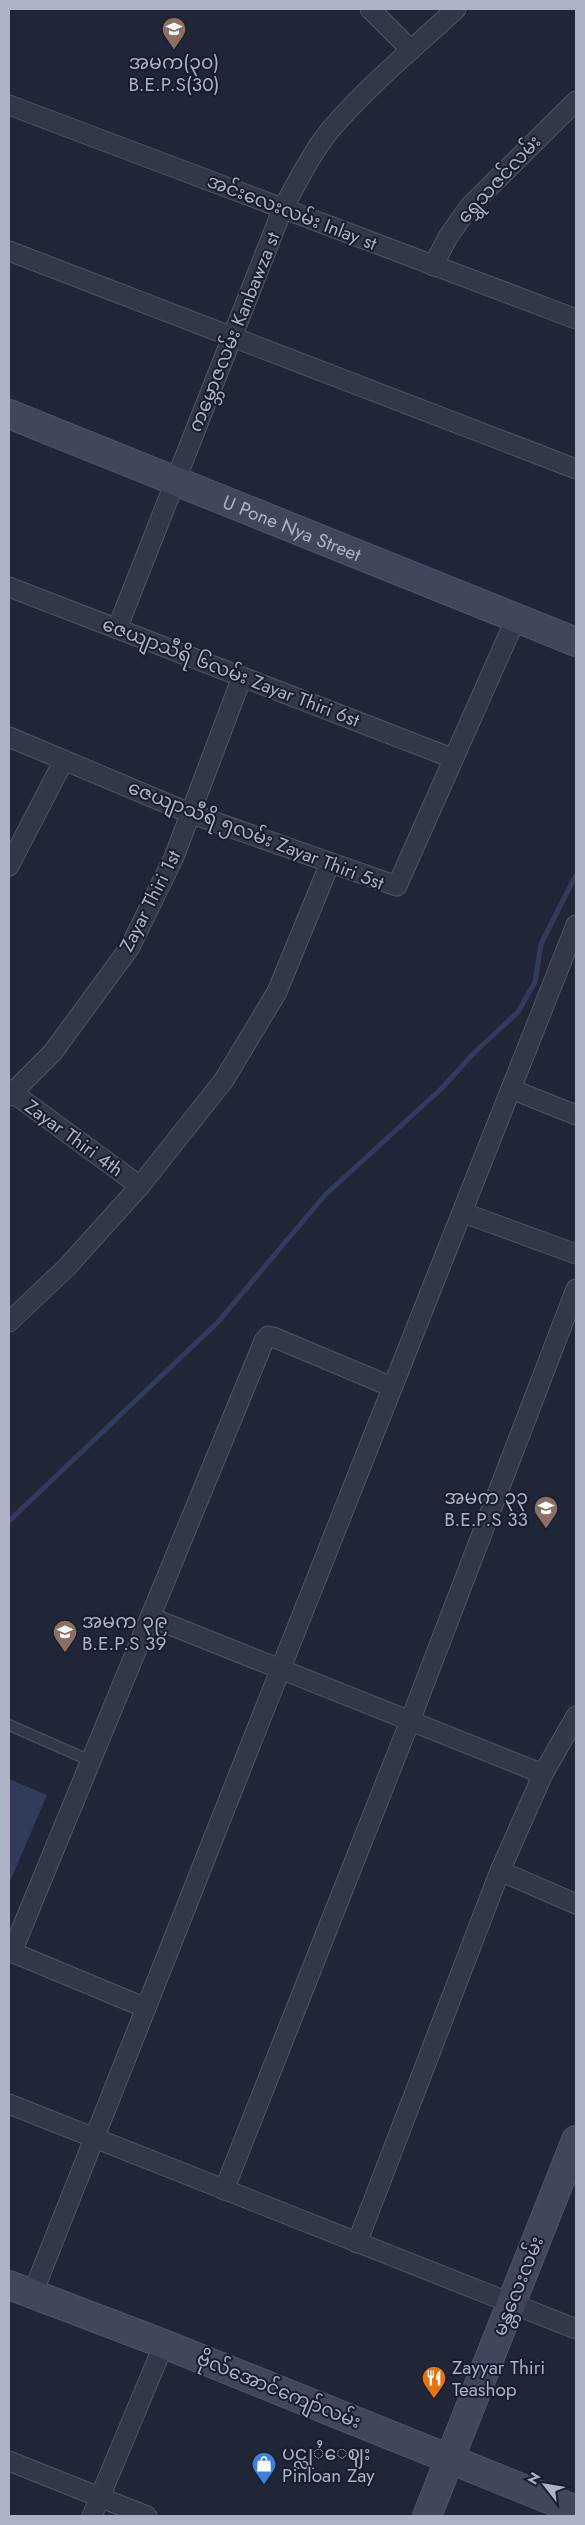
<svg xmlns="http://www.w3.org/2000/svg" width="585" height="2525" font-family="Jost,'Noto Sans Myanmar',sans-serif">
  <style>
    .water { fill: #313c5c }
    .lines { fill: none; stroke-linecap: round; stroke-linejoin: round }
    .stream { stroke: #313c5c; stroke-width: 5 }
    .lane-casing { stroke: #505565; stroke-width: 12 }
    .street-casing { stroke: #505565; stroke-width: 21 }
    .secondary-casing { stroke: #505565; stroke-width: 30 }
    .lane { stroke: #333847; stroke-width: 10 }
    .street { stroke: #333847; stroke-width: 19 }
    .secondary { stroke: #41465a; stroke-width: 28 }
    .labels { text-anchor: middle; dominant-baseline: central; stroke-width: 4; stroke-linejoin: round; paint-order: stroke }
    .poi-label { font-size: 19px; fill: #adb2c4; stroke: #181d2b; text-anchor: start }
    .street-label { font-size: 19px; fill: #adb2c4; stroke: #181d2b }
  </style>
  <rect width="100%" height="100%" fill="#1f2636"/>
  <polygon class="water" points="9,1779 47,1795 9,1884"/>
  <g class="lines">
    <polyline class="stream" points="9,1521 218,1322 325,1195 441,1089 474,1053 518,1012 535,982 541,944 576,875"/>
    <defs>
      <polyline id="lane" points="9,1725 91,1761"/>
      <g id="street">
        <polyline points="370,9 411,50"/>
        <polyline points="9,105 576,319"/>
        <polyline points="9,251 576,469"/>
        <polyline points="433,266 448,237 469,207 576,101"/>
        <polyline points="9,587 452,758"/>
        <path d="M117 629 283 208C298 181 312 152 331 129 369 85 414 48 456 9"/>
        <polyline points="9,737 192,814 397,886 517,616"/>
        <polyline points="9,866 64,760"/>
        <polyline points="511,1089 576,1115"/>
        <polyline points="9,1090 140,1186"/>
        <polyline points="9,1096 53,1052 130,947 174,857 242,677"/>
        <polyline points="464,1213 576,1254"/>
        <polyline points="9,1322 67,1267 140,1186 224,1080 277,992 330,863"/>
        <polyline points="150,1617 543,1774"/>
        <polyline points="500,1871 576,1904"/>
        <polyline points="9,1951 146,2008"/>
        <polyline points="12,1952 264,1341 268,1336 273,1337 392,1387"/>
        <polyline points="9,2104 576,2329"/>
        <polyline points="224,2190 410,1721 576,1289"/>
        <polyline points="357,2243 500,1871 543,1774 576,1716"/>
        <polyline points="32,2295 576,925"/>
        <polyline points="9,2461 147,2516"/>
        <polyline points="92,2516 164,2344"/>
      </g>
      <g id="secondary">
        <path id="s1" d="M9 414 576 642"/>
        <polyline points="9,2285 164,2344 576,2510"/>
        <polyline points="427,2516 576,2140"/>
      </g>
    </defs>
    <use href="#lane" class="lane-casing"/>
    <use href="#street" class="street-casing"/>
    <use href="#secondary" class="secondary-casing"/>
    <use href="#lane" class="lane"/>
    <use href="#street" class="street"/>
    <use href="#secondary" class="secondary"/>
  </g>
  <defs>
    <symbol id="school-pin" viewBox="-11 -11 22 30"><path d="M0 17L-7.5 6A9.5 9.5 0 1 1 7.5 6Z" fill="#8d6e63" stroke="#181d2b"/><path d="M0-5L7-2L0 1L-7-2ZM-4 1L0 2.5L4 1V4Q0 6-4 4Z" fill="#fff"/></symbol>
    <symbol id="restaurant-pin" viewBox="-11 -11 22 30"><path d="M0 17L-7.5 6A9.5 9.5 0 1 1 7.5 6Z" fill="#e8710a" stroke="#181d2b"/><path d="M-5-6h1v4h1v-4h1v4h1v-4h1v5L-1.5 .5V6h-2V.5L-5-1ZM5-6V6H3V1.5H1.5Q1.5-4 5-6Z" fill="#fff"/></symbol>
    <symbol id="shop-pin" viewBox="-11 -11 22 30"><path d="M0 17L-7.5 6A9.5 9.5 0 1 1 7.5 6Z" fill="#3f7fe0" stroke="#181d2b"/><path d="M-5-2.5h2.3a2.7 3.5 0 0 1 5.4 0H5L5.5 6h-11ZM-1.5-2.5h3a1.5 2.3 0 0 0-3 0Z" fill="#fff"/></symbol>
  </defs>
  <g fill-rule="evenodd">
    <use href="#school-pin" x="160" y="15" width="28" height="38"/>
    <use href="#school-pin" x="532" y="1494" width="28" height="38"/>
    <use href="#school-pin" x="51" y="1618" width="28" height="38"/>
    <use href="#restaurant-pin" x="420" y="2364" width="28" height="38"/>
    <use href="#shop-pin" x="250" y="2450" width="28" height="38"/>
  </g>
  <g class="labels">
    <g class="poi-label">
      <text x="174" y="62" text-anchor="middle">အမက(၃၀)<tspan x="174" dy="22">B.E.P.S(30)</tspan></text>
      <text x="528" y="1497" text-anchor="end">အမက ၃၃<tspan x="528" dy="22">B.E.P.S 33</tspan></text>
      <text x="82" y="1621">အမက ၃၉<tspan x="82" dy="22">B.E.P.S 39</tspan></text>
      <text x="452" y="2367">Zayyar Thiri<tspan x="452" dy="22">Teashop</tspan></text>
      <text x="282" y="2453">ပင္လုႆေဈး<tspan x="282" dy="22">Pinloan Zay</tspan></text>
    </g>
    <g class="street-label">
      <text transform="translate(499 179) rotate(-47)">ရွှေသဇင်လမ်း</text>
      <text transform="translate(292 212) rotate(21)">အင်းလေးလမ်း Inlay st</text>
      <text transform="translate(234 332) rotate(-68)">ကမ္ဘောဇလမ်း Kanbawza st</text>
      <text stroke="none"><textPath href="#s1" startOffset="305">U Pone Nya Street</textPath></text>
      <text transform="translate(231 672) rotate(21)">ဇေယျာသီရိ ၆လမ်း Zayar Thiri 6st</text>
      <text transform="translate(256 835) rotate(21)">ဇေယျာသီရိ ၅လမ်း Zayar Thiri 5st</text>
      <text transform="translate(150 901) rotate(-63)">Zayar Thiri 1st</text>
      <text transform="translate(74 1138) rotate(36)">Zayar Thiri 4th</text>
      <text transform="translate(518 2286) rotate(-68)">မန္တလေးလမ်း</text>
      <text transform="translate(279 2390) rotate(22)">ဗိုလ်အောင်ကျော်လမ်း</text>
    </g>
  </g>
  <rect width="585" height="2525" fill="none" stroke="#adb2c4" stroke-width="20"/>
  <g transform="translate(545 2485) rotate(301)" stroke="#181d2b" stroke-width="4" paint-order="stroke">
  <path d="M0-4L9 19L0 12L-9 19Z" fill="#adb2c4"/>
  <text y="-8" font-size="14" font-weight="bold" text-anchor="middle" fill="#adb2c4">N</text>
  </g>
</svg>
